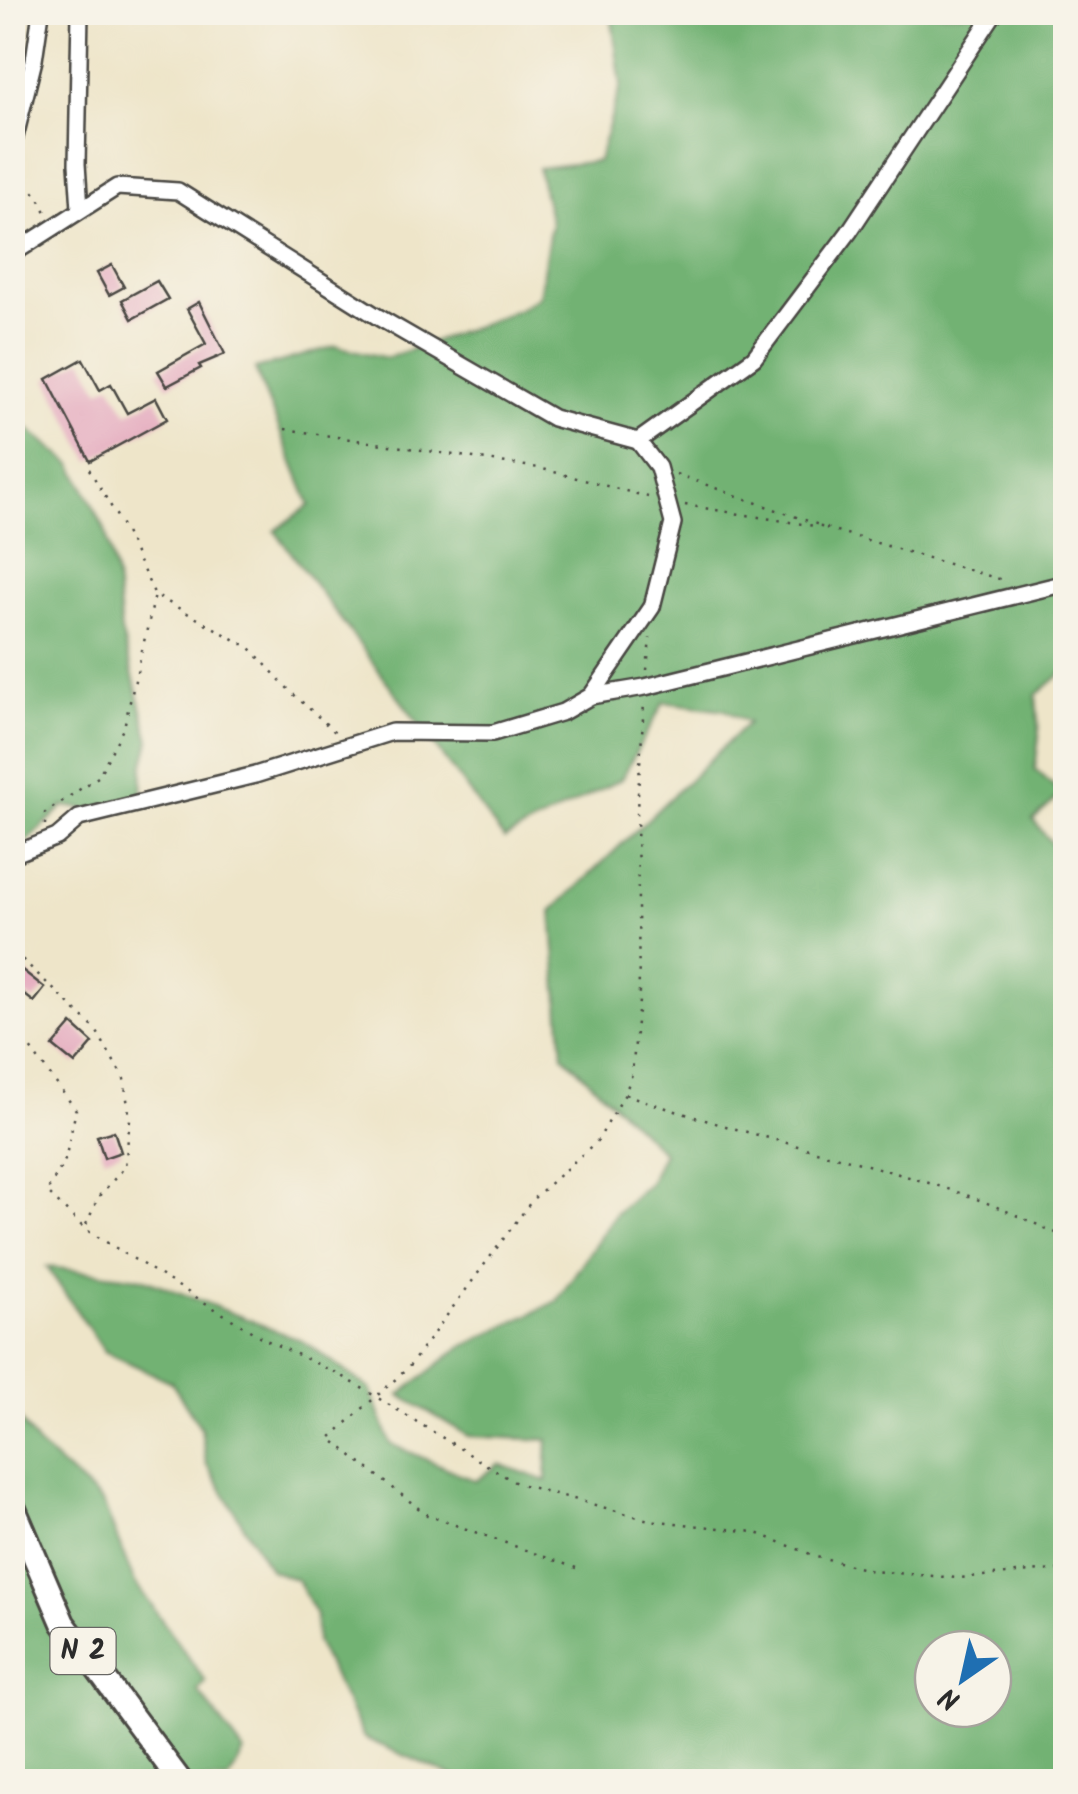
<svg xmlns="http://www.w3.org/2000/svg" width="1078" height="1794" font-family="Kalam,sans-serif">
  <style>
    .forest { fill: #72b273; stroke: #4e6e4f; stroke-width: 2.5; fill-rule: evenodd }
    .building { fill: #e5acbf }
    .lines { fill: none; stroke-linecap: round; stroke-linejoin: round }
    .street-casing { stroke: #484743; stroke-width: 20 }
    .primary-casing { stroke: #484743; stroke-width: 28 }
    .path { stroke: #484743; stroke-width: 2.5; stroke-dasharray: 2.5 8; stroke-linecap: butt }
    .street { stroke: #fff; stroke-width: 15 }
    .primary { stroke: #fff; stroke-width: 22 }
    .labels { text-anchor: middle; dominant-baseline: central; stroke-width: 9; stroke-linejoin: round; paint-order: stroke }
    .shield { fill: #f7f3e8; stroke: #686764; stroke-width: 2.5 }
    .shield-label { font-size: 28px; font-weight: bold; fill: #2b2b2b }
  </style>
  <rect width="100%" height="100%" fill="#f7f3e8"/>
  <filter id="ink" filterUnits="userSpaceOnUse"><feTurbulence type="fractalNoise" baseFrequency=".01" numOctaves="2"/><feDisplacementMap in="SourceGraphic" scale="20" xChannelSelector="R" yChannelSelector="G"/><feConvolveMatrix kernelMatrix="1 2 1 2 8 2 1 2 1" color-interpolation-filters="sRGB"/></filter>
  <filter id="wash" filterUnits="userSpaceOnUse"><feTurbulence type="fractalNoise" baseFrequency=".0048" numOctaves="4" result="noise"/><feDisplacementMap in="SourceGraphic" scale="40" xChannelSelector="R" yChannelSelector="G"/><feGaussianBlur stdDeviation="2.25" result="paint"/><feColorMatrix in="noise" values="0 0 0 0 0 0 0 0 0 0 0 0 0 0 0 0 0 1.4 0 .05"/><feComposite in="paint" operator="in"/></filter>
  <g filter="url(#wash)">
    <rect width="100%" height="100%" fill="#eee5c9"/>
    <g class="forest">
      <path d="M611 13H1065L1066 670 1036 695 1039 737 1035 769 1062 794 1033 820 1058 851 1066 848 1065 1781 530 1782 521 1777 510 1781H464L364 1738 316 1642V1615L297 1580 270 1570 206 1463 201 1428 171 1382 104 1351 47 1267 142 1278 303 1341 370 1389 391 1444 476 1481 499 1464 546 1481 548 1440 469 1436 400 1395 458 1349 557 1301 616 1213 649 1183 663 1152 563 1055 552 911 748 723 725 710 664 702 621 779 504 839 275 531 310 505 255 369 336 346 387 358 474 327 519 309 539 296 551 223 538 168 598 161 621 85ZM933 1649H993V1709H933Z"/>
      <polygon points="12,408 24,426 73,465 105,530 116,578 121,631 150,740 143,767 142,798 91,810 64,806 25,843 12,849"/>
      <polygon points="12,1409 38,1445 103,1503 134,1581 206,1682 198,1691 244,1752 228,1781 13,1781"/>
    </g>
    <g id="blocks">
      <g class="building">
        <polygon points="112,265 124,287 109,295 97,273"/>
        <polygon points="157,281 168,299 132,319 122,300"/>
        <polygon points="199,302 225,354 199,365 201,368 167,386 158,371 206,344 187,309"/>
        <polygon points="83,359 100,390 111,384 127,413 156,398 167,419 90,461 47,379"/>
        <polygon points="17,966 45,988 34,1002 12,985 12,972"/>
        <polygon points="72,1024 93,1043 75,1064 53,1046"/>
        <polygon points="114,1131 121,1152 104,1158 97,1136"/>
      </g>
    </g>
  </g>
  <g filter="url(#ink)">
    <use href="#blocks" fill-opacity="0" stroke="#484743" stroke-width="2.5"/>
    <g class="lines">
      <defs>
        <g id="street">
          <polyline points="80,12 77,164 80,209"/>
          <polyline points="12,149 34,60 41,12"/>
          <polyline points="12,254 117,187 178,191 378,317 553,418 638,441 754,358 849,232 995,12"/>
          <polyline points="591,696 652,607 673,523 658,467 638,441"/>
          <polyline points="12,855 57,837 79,818 255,775 392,732 493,733 563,712 591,696 645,687 1066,583"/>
        </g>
        <polyline id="primary" points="12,1504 63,1623 181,1782"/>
      </defs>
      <use href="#street" class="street-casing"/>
      <use href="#primary" class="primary-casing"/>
      <g class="path">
        <polyline points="12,168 39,198 48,216"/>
        <polyline points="285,429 539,468 648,497"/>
        <polyline points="89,469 119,520 155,595 250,648 291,692 335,732"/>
        <polyline points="676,474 819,525"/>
        <polyline points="685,505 827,528"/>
        <polyline points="826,528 1006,581"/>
        <polyline points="647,670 650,638"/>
        <polyline points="45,825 45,813 98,777 124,727 155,595"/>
        <polyline points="12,960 22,959 96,1030 124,1079 130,1119 125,1167 99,1196 85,1227"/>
        <polyline points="12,1024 76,1110 65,1160 47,1192 85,1229 264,1339 339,1374 516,1483 649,1520 754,1532 813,1555 872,1571 958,1578 1066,1569"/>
        <path d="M625 1094C737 1134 853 1157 966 1195 1000 1207 1032 1223 1066 1237"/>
        <polyline points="576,1568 427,1515 330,1438 408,1368 533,1199 598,1140 625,1094 632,1074 639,1001 637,809 644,703"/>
      </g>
      <use href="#street" class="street"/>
      <use href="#primary" class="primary"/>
    </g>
  </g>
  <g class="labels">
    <rect class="shield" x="50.5" y="1628" width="65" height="46" rx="8"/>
    <g class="shield-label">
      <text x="83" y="1651">N 2</text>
    </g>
  </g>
  <rect width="1078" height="1794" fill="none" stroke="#f7f3e8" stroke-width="50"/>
  <g transform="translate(963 1679) rotate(214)"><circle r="48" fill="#f7f3e8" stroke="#a5a39c" stroke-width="2.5"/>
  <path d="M0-8L18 38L0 25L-18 38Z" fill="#1f6fb2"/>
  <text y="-15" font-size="28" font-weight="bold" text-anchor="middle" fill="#2b2b2b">N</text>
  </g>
</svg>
